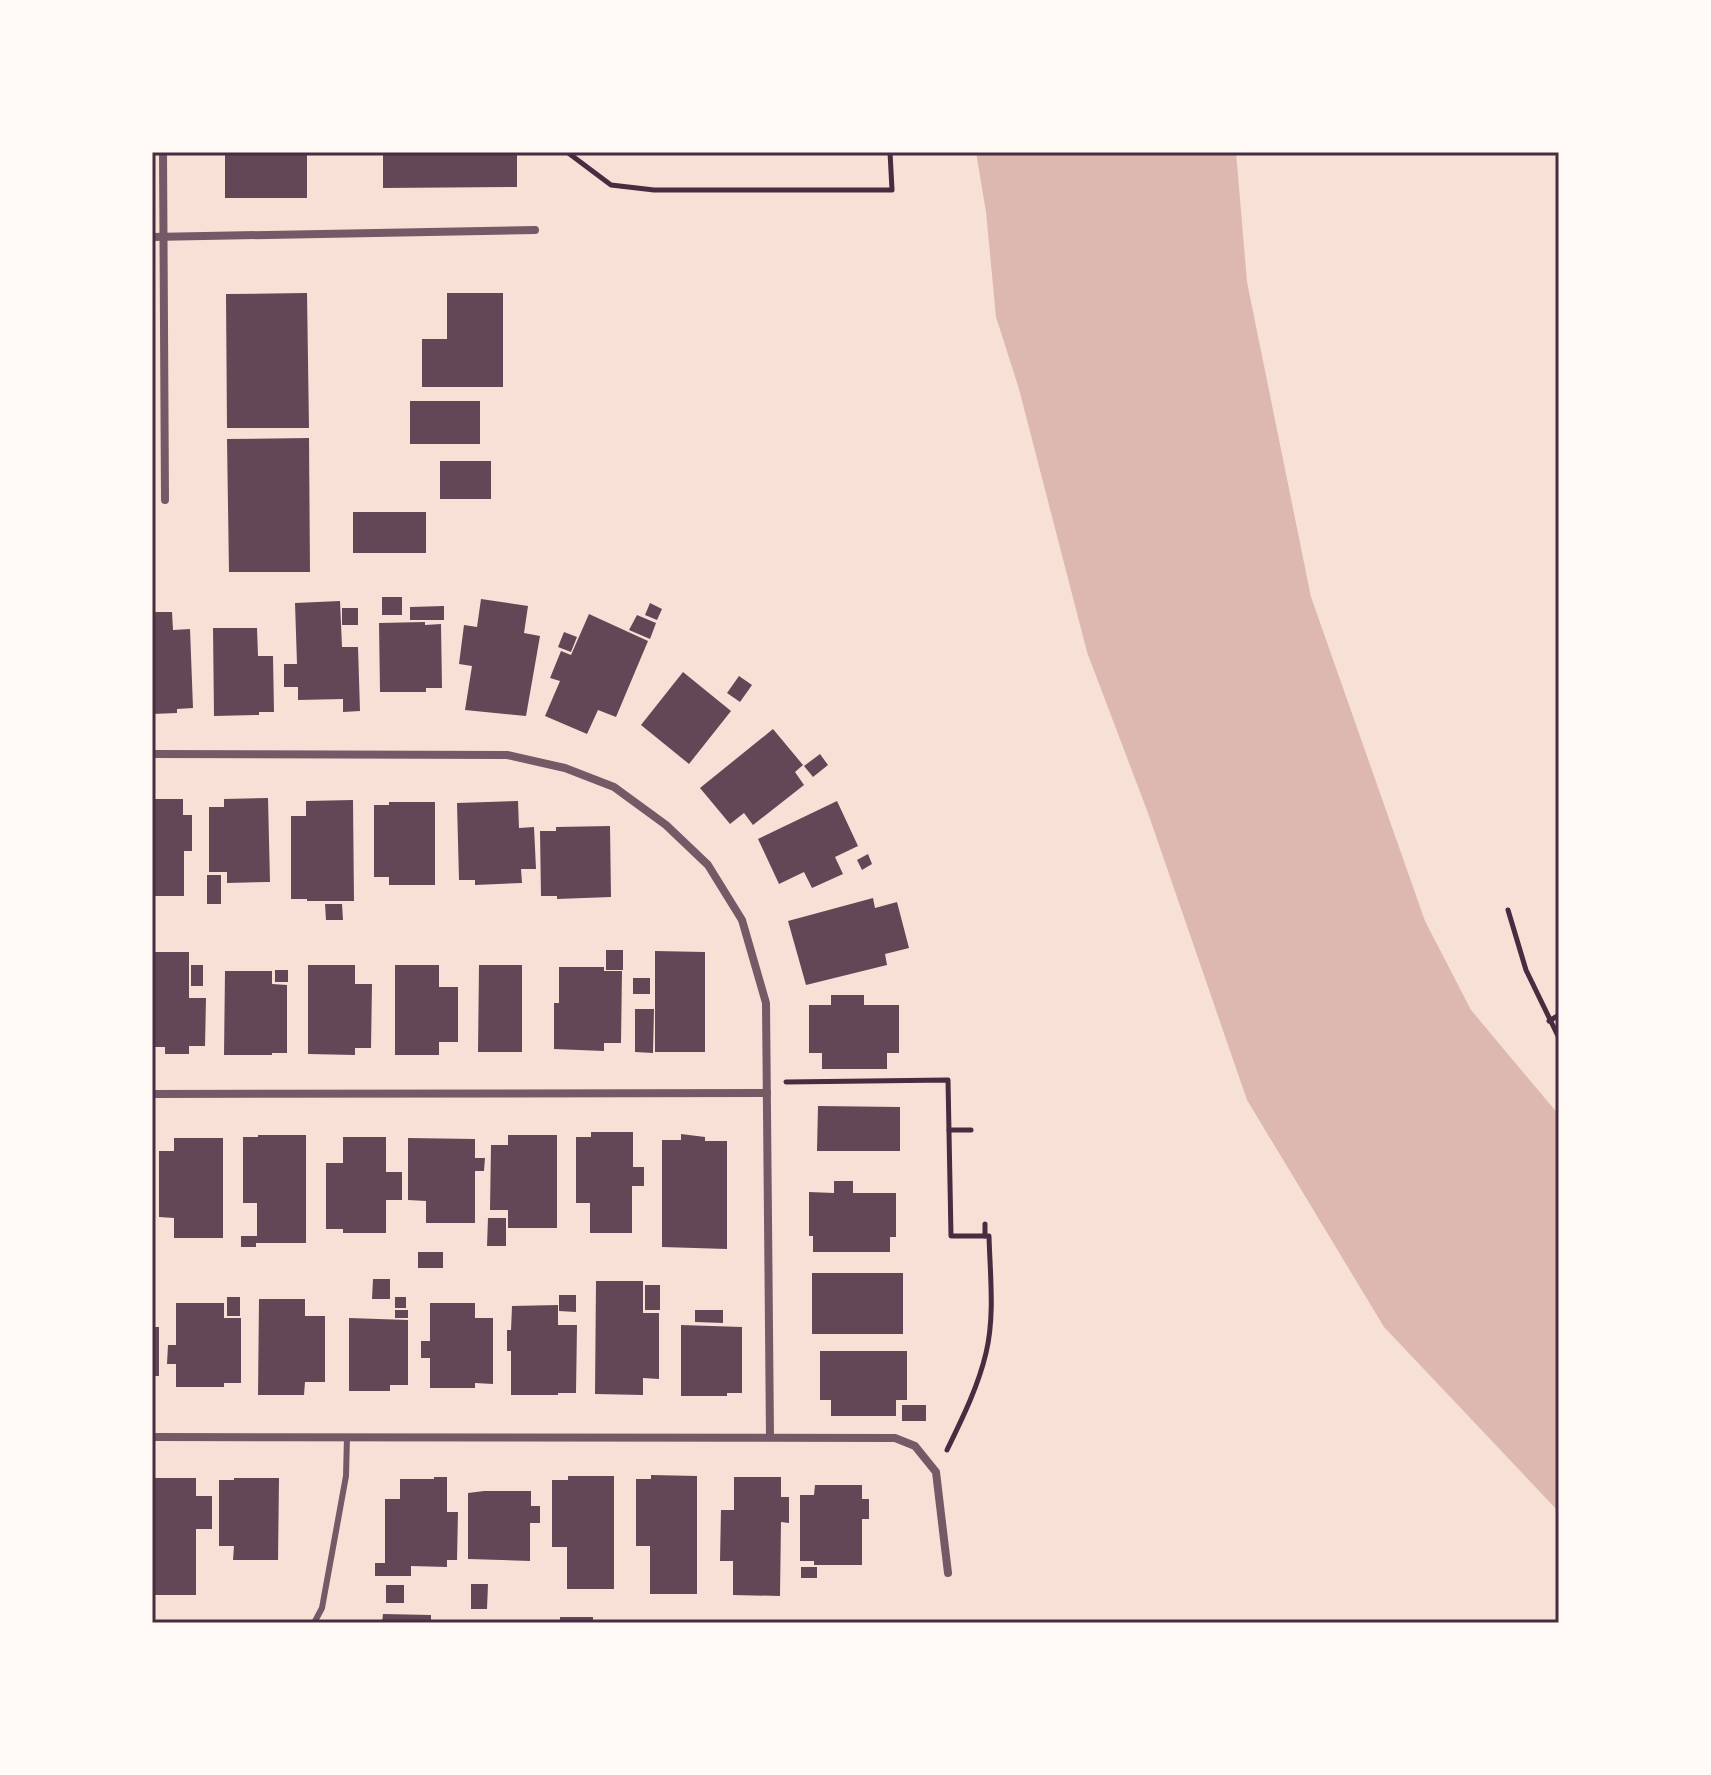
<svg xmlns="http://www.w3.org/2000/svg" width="1711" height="1775" font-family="'Playfair Display',serif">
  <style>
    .water { fill: #dcb8b0 }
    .building { fill: #644757 }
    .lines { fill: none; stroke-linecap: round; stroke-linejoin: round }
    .path { stroke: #4a2c40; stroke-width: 5 }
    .service { stroke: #755966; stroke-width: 6 }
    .minor { stroke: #755966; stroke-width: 8 }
    .neatline { fill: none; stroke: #4a2c40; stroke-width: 3 }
  </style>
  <rect width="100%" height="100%" fill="#f7e1d7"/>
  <polygon class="water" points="976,152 1236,152 1247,282 1311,597 1425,921 1471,1010 1559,1115 1559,1512 1384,1327 1247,1100 1148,813 1087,652 1019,389 996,317 986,212"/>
  <g class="building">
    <rect x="225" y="152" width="82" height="46"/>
    <polygon points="383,152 517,152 517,187 383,188"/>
    <polygon points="307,293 309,428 227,428 226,294"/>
    <polygon points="447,293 503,293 503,387 422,387 422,339 447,339"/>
    <rect x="410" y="401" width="70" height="43"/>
    <polygon points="309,438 310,572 229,572 227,439"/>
    <rect x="440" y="461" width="51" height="38"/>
    <rect x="353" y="512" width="73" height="41"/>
    <rect x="382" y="597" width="20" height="18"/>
    <polygon points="481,599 528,606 524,633 540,636 526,716 465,710 472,666 459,664 464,625 477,627"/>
    <polygon points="340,601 342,647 358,647 360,711 343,712 343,699 298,700 298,687 284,687 284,664 297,664 295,603"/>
    <polygon points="650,603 662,609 657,620 645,615"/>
    <polygon points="444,606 444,620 410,620 410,607"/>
    <rect x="342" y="608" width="16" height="17"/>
    <polygon points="152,612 172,612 173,630 190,629 193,708 177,709 177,713 152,714"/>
    <polygon points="589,614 648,641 616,717 598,710 587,734 545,716 560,681 550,678 561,651 571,655"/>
    <polygon points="637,615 656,623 650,639 629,630"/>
    <polygon points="425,622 425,625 441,624 442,688 426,688 426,692 380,692 379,623"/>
    <polygon points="213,628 257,628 258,656 273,656 274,712 259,712 259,715 214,716"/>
    <polygon points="564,632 577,637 571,652 558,647"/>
    <polygon points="683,672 731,711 689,764 641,725"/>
    <polygon points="739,676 752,685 740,702 727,693"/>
    <polygon points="773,729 803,765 795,772 804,785 753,825 744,813 730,824 700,788"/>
    <polygon points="820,754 828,765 813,777 804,766"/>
    <polygon points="268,798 270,882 227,883 227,872 209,872 209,807 224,807 224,799"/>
    <polygon points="152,799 183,799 183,815 192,815 192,851 184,851 184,896 152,896"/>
    <polygon points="353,800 354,901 307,901 307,899 291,899 291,816 306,816 306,801"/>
    <polygon points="518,801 519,828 534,827 536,869 521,869 522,883 475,885 475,880 459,880 457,803"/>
    <polygon points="837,801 858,846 835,857 843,874 812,888 804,872 779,884 758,839"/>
    <polygon points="389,802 435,802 435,885 389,885 389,877 374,877 374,805 389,805"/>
    <polygon points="610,826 611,897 557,899 557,896 541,896 540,831 556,831 556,827"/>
    <polygon points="868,854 872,864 862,870 857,860"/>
    <rect x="207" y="875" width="14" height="29"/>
    <polygon points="873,898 875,908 897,902 909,948 885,954 887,965 806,985 788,921"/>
    <polygon points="325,904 342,904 343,920 326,920"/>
    <rect x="606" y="950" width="17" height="20"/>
    <polygon points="655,951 705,952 705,1052 655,1052"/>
    <polygon points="152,952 189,952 189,998 206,998 205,1046 189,1046 189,1054 165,1054 165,1047 152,1047"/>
    <rect x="191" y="965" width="12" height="21"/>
    <polygon points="308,965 355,965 355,984 372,984 371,1048 355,1048 355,1055 308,1054"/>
    <polygon points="395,965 439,965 439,987 458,987 458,1042 439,1042 439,1055 395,1055"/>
    <polygon points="479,965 522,965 522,1052 478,1052"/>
    <polygon points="559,967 604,967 604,971 622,971 621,1043 604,1043 604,1051 554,1049 554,1003 559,1003"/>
    <rect x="275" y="970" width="13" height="12"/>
    <polygon points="225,971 272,971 272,984 287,985 287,1053 272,1053 272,1055 224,1055"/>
    <rect x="633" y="978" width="17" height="16"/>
    <polygon points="831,995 864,995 864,1005 899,1005 899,1053 887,1053 887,1069 822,1069 822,1053 809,1053 809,1005 831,1005"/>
    <polygon points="635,1009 654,1009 653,1053 635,1052"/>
    <polygon points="818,1106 900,1107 900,1151 817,1151"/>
    <polygon points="591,1132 633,1132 633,1167 644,1167 644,1186 632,1186 632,1233 590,1233 590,1203 576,1203 576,1137 591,1137"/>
    <polygon points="681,1134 705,1137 705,1141 727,1141 727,1249 662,1247 662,1140 681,1140"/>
    <polygon points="258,1135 306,1135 306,1243 256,1243 256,1247 241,1247 241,1236 257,1236 257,1203 243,1203 243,1137 258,1137"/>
    <polygon points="508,1135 557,1135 557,1228 508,1228 508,1210 490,1210 491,1145 508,1145"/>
    <polygon points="343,1137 386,1137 386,1172 402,1172 402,1200 386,1200 386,1233 343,1233 343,1229 326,1229 326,1163 343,1163"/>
    <polygon points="174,1138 223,1138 223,1238 174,1238 174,1218 159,1217 159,1151 174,1151"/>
    <polygon points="408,1138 475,1139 475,1158 485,1158 484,1171 475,1171 475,1223 426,1223 426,1201 408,1200"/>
    <polygon points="834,1181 853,1181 853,1193 896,1193 896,1237 890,1237 890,1252 813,1252 813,1236 809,1236 809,1192 834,1193"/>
    <polygon points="488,1218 506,1218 506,1246 487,1246"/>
    <rect x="418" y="1252" width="25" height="16"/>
    <rect x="812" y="1273" width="91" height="61"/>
    <polygon points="373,1279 390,1279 390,1299 372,1299"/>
    <polygon points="596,1281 643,1281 643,1313 659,1313 659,1379 643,1378 643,1395 595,1394"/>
    <rect x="645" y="1285" width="15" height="25"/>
    <polygon points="559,1295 576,1295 576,1312 559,1311"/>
    <rect x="227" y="1297" width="13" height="19"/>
    <rect x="395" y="1297" width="11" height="11"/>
    <polygon points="259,1299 305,1299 305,1316 325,1316 325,1382 305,1382 304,1395 258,1395"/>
    <polygon points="176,1303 224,1303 224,1318 241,1318 241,1383 224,1383 224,1387 176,1387 176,1364 167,1364 168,1345 176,1345"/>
    <polygon points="430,1303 475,1303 475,1318 493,1318 493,1384 475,1383 475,1388 430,1388 430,1358 421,1358 421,1341 430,1341"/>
    <polygon points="558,1305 558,1325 577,1325 576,1393 558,1393 558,1395 511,1395 511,1351 507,1351 507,1330 511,1330 512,1306"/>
    <rect x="395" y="1310" width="13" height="8"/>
    <polygon points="695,1310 723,1310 723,1323 695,1322"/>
    <polygon points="349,1318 408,1320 408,1385 390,1385 390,1391 349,1391"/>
    <polygon points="681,1325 742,1327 742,1393 727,1393 727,1396 681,1396"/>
    <rect x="152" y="1327" width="7" height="49"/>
    <polygon points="820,1351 907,1351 907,1400 896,1400 896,1416 831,1416 831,1400 820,1400"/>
    <rect x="902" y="1405" width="24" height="16"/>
    <polygon points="651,1475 697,1476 697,1594 650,1594 650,1546 636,1546 636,1479 651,1479"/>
    <polygon points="568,1476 614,1476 614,1589 567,1589 567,1547 552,1547 552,1480 568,1480"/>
    <polygon points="434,1477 447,1477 447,1512 458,1512 457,1560 447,1560 447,1567 411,1566 411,1576 375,1576 375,1563 385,1563 385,1499 400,1499 400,1479 434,1479"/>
    <polygon points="734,1477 781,1477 781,1497 789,1497 789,1523 781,1522 780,1596 733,1595 733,1561 720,1561 721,1510 734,1510"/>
    <polygon points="152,1478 196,1478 196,1496 212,1496 212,1529 196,1529 196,1595 152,1595"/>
    <polygon points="234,1478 279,1478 278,1560 233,1560 234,1546 219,1546 219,1480 234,1480"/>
    <polygon points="815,1485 862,1485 862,1499 869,1499 869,1519 862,1519 862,1565 814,1565 814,1561 800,1561 800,1495 814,1495"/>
    <polygon points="484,1491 531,1491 531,1506 540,1506 540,1523 530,1523 530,1561 468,1559 468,1493"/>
    <rect x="801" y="1567" width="16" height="11"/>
    <polygon points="471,1584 488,1584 487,1609 471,1609"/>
    <rect x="386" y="1585" width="18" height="18"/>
    <polygon points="383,1614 431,1615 431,1623 382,1623"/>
    <rect x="560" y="1617" width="33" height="6"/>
  </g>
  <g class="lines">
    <g class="path">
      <polyline points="567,152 611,185 654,190 892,190 890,152"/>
      <polyline points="1508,910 1526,970 1559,1038"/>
      <polyline points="1549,1021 1559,1015"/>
      <polyline points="786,1082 948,1080 951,1236 985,1236 985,1224"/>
      <polyline points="949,1130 971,1130"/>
      <path d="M947 1450C962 1419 978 1387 986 1353 995 1316 990 1274 989 1236H985"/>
    </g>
    <polyline class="service" points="314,1623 322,1608 346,1476 347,1437"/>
    <g class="minor">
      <polyline points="163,152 165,500"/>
      <polyline points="152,237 535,230"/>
      <polyline points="152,754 507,755 565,768 614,787 666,825 708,865 742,920 766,1003 770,1437"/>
      <polyline points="152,1094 767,1093"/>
      <polyline points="152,1437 895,1438 915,1446 936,1472 948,1573"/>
    </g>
  </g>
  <rect width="1711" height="1775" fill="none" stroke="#fffaf5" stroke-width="308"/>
  <rect x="154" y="154" width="1403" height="1467" class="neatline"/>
</svg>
